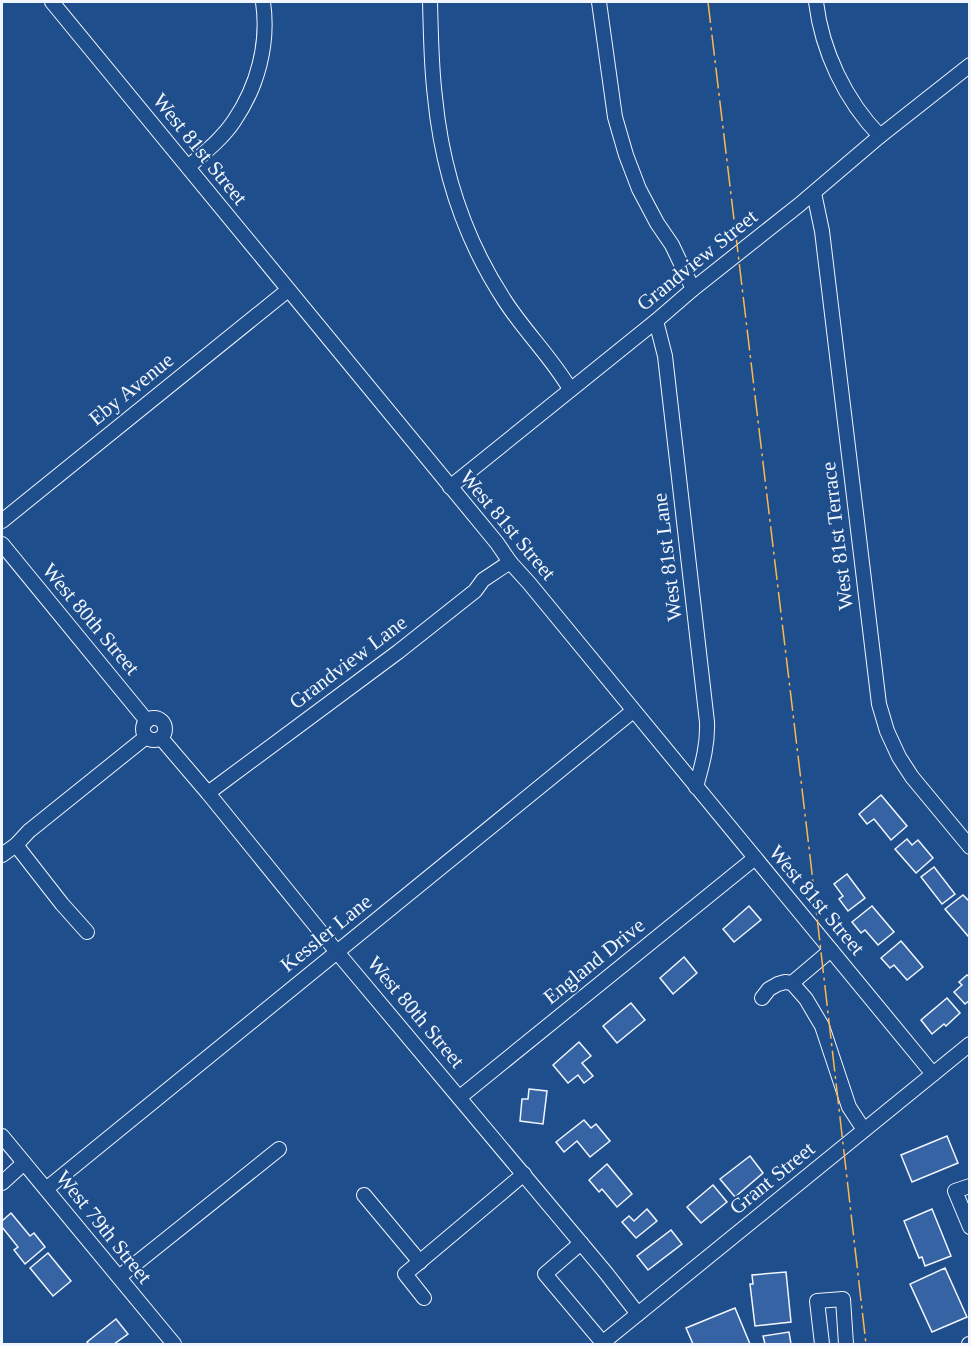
<svg xmlns="http://www.w3.org/2000/svg" width="971" height="1346" font-family="'Times New Roman',serif">
  <style>
    .building { fill: #3563a3; stroke: #f2f6ff; stroke-width: 1.5 }
    .lines { fill: none; stroke-linecap: round; stroke-linejoin: round }
    .minor-casing { stroke: #f2f6ff; stroke-width: 16 }
    .minor { stroke: #1f4e8c; stroke-width: 14 }
    .power { stroke: #ffb74d; stroke-width: 1.5; stroke-dasharray: 21 4.5 3 4.5; stroke-linecap: butt }
    .labels { text-anchor: middle; dominant-baseline: central; stroke-width: 4.5; stroke-linejoin: round; paint-order: stroke }
    .street-label { font-size: 21px; fill: #f2f6ff; stroke: #1f4e8c }
  </style>
  <rect width="100%" height="100%" fill="#1f4e8c"/>
  <g class="building">
    <polygon points="881,795 907,826 891,840 874,819 867,824 859,814"/>
    <polygon points="907,839 912,845 918,840 933,858 916,873 895,849"/>
    <polygon points="934,867 955,894 942,904 921,877"/>
    <polygon points="847,874 865,898 848,911 839,899 843,896 834,884"/>
    <polygon points="963,895 970,902 970,935 968,936 945,909"/>
    <polygon points="749,906 761,920 734,942 723,929"/>
    <polygon points="872,906 894,932 878,945 865,930 861,933 852,922"/>
    <polygon points="901,941 923,967 907,980 894,965 890,968 881,958"/>
    <polygon points="684,957 697,973 673,994 660,978"/>
    <polygon points="967,975 970,977 970,1000 965,1004 954,992 962,985 959,982"/>
    <polygon points="947,998 960,1013 946,1026 944,1024 932,1034 921,1020"/>
    <polygon points="631,1003 645,1020 617,1043 603,1026"/>
    <polygon points="579,1042 591,1056 582,1063 593,1076 584,1083 578,1075 568,1083 553,1065"/>
    <polygon points="529,1089 547,1091 543,1124 520,1121 522,1099 528,1099"/>
    <polygon points="584,1120 591,1128 596,1124 610,1141 590,1157 577,1141 564,1152 556,1142"/>
    <polygon points="947,1136 958,1163 912,1182 901,1155"/>
    <polygon points="750,1156 763,1173 735,1197 720,1179"/>
    <polygon points="607,1164 632,1194 617,1207 602,1189 599,1192 589,1180"/>
    <polygon points="713,1185 727,1202 701,1223 687,1207"/>
    <polygon points="647,1209 657,1221 636,1238 622,1222 629,1216 634,1221"/>
    <polygon points="932,1209 951,1256 925,1266 922,1257 919,1258 904,1221"/>
    <polygon points="11,1213 30,1236 34,1233 45,1247 25,1264 14,1250 18,1247 2,1227 2,1221"/>
    <polygon points="671,1230 682,1244 648,1270 637,1256"/>
    <polygon points="48,1253 71,1281 53,1296 30,1268"/>
    <polygon points="945,1268 967,1317 932,1332 910,1284"/>
    <polygon points="786,1272 791,1322 755,1326 750,1284 753,1284 752,1275"/>
    <polygon points="735,1308 750,1344 693,1344 686,1328"/>
    <polygon points="116,1319 128,1334 114,1344 89,1344 87,1342"/>
    <polygon points="789,1332 791,1344 765,1344 763,1336"/>
  </g>
  <g class="lines">
    <defs>
      <g id="minor">
        <polyline points="52,2 497,543 510,562 529,583 933,1074"/>
        <path d="M430 2C431 33 431 65 435 97 442 170 465 240 505 301 525 332 552 358 570 389"/>
        <polyline points="599,2 615,117 626,155 639,189 657,223 672,245 693,289"/>
        <path d="M816 2C822 51 845 100 880 136"/>
        <path d="M188 167C204 153 222 139 234 121 258 86 269 43 263 2"/>
        <polyline points="814,193 822,231 879,704 887,731 899,757 912,777 970,847"/>
        <path d="M656 321 665 356 707 722C708 745 702 765 696 787"/>
        <polyline points="450,487 656,321 693,289 799,205 880,136 970,65"/>
        <polyline points="2,521 288,290"/>
        <polyline points="2,544 147,721"/>
        <circle cx="154" cy="729" r="11"/>
        <polyline points="161,738 208,793 337,952 606,1273 638,1314"/>
        <polyline points="208,793 398,652 475,591 483,580 510,562"/>
        <polyline points="16,845 62,904 87,932"/>
        <polyline points="2,855 16,845 29,831 146,737"/>
        <polyline points="792,983 831,950"/>
        <polyline points="762,998 769,989 778,984 785,982 792,983 806,999 822,1026 849,1107 864,1130"/>
        <polyline points="460,1097 755,858"/>
        <polyline points="2,1136 174,1344"/>
        <polyline points="2,1183 24,1163"/>
        <polyline points="970,1186 955,1191 970,1227"/>
        <polyline points="46,1189 633,711"/>
        <polyline points="364,1195 420,1262"/>
        <polyline points="581,1243 545,1274 603,1343"/>
        <polyline points="119,1277 279,1149"/>
        <polyline points="424,1298 405,1274 524,1174"/>
        <polyline points="601,1344 970,1044"/>
        <polyline points="822,1344 817,1301 843,1299 846,1344"/>
        <polyline points="969,1344 970,1344"/>
      </g>
    </defs>
    <use href="#minor" class="minor-casing"/>
    <use href="#minor" class="minor"/>
    <polyline class="power" points="708,2 810,856 866,1344"/>
  </g>
  <g class="labels">
    <g class="street-label">
      <text transform="translate(200 149) rotate(51)">West 81st Street</text>
      <text transform="translate(697 260) rotate(-39)">Grandview Street</text>
      <text transform="translate(131 389) rotate(-39)">Eby Avenue</text>
      <text transform="translate(508 525) rotate(50)">West 81st Street</text>
      <text transform="translate(837 536) rotate(-97)">West 81st Terrace</text>
      <text transform="translate(667 557) rotate(-97)">West 81st Lane</text>
      <text transform="translate(91 619) rotate(50)">West 80th Street</text>
      <text transform="translate(348 662) rotate(-37)">Grandview Lane</text>
      <text transform="translate(817 900) rotate(50)">West 81st Street</text>
      <text transform="translate(326 933) rotate(-39)">Kessler Lane</text>
      <text transform="translate(594 961) rotate(-39)">England Drive</text>
      <text transform="translate(416 1012) rotate(50)">West 80th Street</text>
      <text transform="translate(772 1178) rotate(-39)">Grant Street</text>
      <text transform="translate(104 1227) rotate(51)">West 79th Street</text>
    </g>
  </g>
  <rect width="971" height="1346" fill="none" stroke="#f2f6ff" stroke-width="6"/>
</svg>
